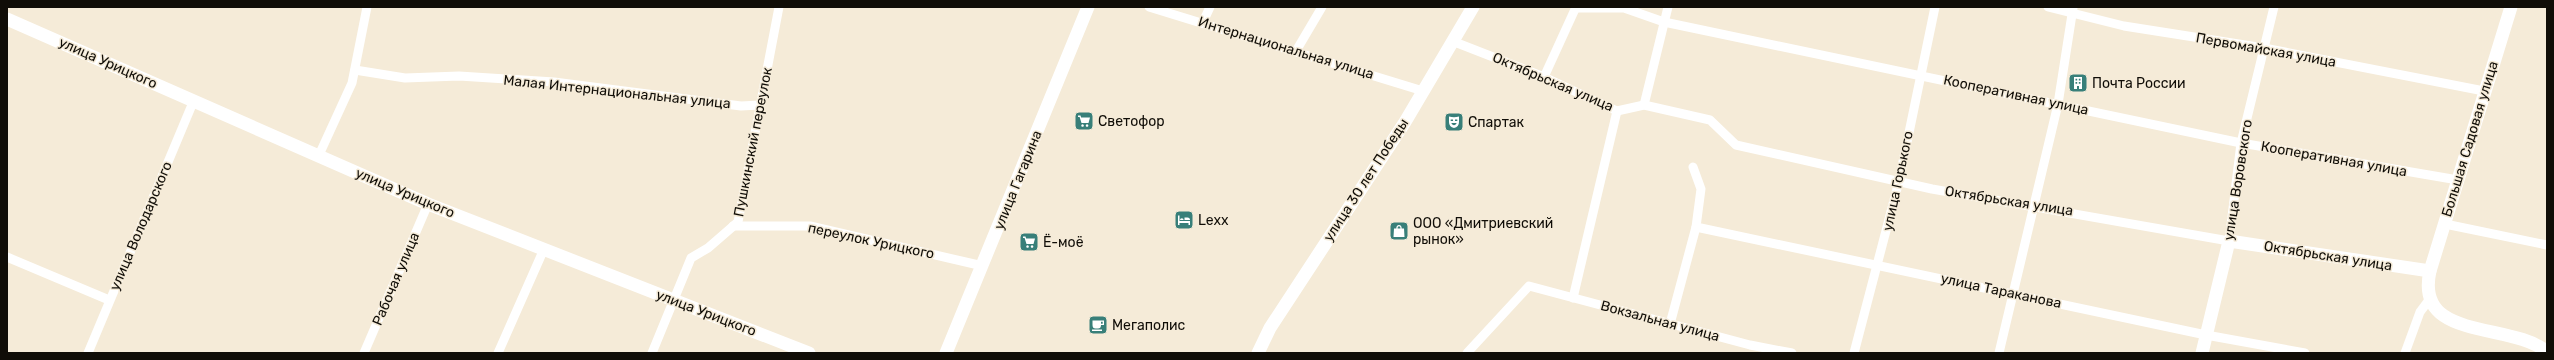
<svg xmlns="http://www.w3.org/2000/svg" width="2554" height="360" font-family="Rubik,sans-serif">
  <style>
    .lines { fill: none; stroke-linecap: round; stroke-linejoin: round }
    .street { stroke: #fff; stroke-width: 9 }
    .secondary { stroke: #fff; stroke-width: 13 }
    .labels { text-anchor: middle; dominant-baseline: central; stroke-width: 3; stroke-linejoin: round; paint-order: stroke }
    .street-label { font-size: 14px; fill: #100d07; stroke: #f5ebd8 }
    .poi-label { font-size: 14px; fill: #100d07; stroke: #f5ebd8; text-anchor: start }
  </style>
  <rect width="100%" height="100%" fill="#f5ebd8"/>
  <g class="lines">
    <g class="street">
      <polyline points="1149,7 1423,91"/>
      <polyline points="2048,7 2124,26 2264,48 2484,91"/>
      <polyline points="1576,8 1624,8 1664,22 2241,143 2458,180"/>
      <polyline points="1203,22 1210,7"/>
      <polyline points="1452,41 1544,77 1617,111 1644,105 1710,120 1736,145 1932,189 2229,241 2241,143 2274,7"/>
      <polyline points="1296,51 1322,7"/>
      <polyline points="355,70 405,78 459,76 554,82 741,106 760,105"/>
      <polyline points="1544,77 1576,7"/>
      <polyline points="1644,105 1668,7"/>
      <polyline points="319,155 352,83 367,7"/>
      <polyline points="2445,224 2547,245"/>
      <polyline points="733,226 810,226 983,266"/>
      <polyline points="1696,227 2206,335 2305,353"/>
      <polyline points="7,257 109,300"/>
      <polyline points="1573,298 1617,111"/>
      <polyline points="1670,324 1696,227 1701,189 1693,167"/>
      <polyline points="88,353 194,100"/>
      <polyline points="364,353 428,204"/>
      <polyline points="498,353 544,249"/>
      <polyline points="652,353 691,258 708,248 738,222 779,7"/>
      <polyline points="1467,353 1529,286 1750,345 1792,353"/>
      <polyline points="1854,353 1899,181 1935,7"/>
      <polyline points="1999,353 2058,104 2073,8"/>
      <polyline points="2405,353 2420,312 2429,300"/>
    </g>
    <g class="secondary">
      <path d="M2511 7 2430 271C2414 342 2511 321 2547 352"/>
      <polyline points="7,19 428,204 809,353"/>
      <polyline points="946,353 1088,7"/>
      <polyline points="1258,353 1270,328 1405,122 1473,7"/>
      <polyline points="2202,353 2229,241 2430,271"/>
    </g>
  </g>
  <defs>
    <symbol id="building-square" viewBox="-11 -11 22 22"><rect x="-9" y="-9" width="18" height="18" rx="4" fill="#387f79" stroke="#f5ebd8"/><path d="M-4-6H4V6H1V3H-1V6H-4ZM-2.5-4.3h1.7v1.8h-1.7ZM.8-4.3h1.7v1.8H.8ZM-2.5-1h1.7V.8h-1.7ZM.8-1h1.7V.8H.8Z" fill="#fff"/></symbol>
    <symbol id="supermarket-square" viewBox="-11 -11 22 22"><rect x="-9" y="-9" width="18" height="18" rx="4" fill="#387f79" stroke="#f5ebd8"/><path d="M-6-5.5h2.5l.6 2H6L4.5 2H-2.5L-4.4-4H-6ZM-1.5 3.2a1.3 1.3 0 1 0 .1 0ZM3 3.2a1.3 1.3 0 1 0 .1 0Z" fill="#fff"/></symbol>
    <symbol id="theatre-square" viewBox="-11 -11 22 22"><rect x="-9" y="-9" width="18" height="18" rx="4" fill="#387f79" stroke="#f5ebd8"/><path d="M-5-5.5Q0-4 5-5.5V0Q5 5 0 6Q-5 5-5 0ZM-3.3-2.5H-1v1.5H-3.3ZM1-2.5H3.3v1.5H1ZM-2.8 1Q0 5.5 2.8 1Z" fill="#fff"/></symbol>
    <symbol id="hotel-square" viewBox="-11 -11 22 22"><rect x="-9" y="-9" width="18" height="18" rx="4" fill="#387f79" stroke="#f5ebd8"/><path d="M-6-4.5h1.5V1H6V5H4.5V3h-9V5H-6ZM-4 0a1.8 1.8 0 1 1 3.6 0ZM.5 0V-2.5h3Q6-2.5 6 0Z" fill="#fff"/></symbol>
    <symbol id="shop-square" viewBox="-11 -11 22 22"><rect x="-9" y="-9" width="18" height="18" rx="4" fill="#387f79" stroke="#f5ebd8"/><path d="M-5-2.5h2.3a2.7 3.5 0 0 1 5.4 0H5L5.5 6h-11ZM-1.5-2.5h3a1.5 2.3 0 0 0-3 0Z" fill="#fff"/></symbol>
    <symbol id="cafe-square" viewBox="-11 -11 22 22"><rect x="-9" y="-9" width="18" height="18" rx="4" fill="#387f79" stroke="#f5ebd8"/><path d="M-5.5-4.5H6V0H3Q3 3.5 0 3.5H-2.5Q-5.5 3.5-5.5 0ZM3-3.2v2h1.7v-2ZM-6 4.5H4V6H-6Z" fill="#fff"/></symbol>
  </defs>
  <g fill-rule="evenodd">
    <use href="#building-square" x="2067" y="72" width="22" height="22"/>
    <use href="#supermarket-square" x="1073" y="110" width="22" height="22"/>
    <use href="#theatre-square" x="1443" y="111" width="22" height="22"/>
    <use href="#hotel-square" x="1173" y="209" width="22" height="22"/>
    <use href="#shop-square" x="1388" y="220" width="22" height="22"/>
    <use href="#supermarket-square" x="1018" y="231" width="22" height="22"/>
    <use href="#cafe-square" x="1087" y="314" width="22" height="22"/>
  </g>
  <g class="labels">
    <g class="street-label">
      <text transform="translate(1286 48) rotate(17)">Интернациональная улица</text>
      <text transform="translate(2266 50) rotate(10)">Первомайская улица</text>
      <text transform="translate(108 63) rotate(24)">улица Урицкого</text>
      <text transform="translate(1553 82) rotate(23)">Октябрьская улица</text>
      <text transform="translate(617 92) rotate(6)">Малая Интернациональная улица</text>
      <text transform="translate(2016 95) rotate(12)">Кооперативная улица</text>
      <text transform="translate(2470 139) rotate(-73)">Большая Садовая улица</text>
      <text transform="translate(753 142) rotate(-79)">Пушкинский переулок</text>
      <text transform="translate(2334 159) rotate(10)">Кооперативная улица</text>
      <text transform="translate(1018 180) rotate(-68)">улица Гагарина</text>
      <text transform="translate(1366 180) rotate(-57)">улица 30 лет Победы</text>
      <text transform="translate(2238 180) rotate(-81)">улица Воровского</text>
      <text transform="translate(1898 181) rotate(-78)">улица Горького</text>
      <text transform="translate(405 193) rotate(23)">улица Урицкого</text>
      <text transform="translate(2009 201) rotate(9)">Октябрьская улица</text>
      <text transform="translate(141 226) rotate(-67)">улица Володарского</text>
      <text transform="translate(871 241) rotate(12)">переулок Урицкого</text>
      <text transform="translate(2328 256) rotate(9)">Октябрьская улица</text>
      <text transform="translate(396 279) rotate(-67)">Рабочая улица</text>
      <text transform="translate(2001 291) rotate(12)">улица Тараканова</text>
      <text transform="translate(706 313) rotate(21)">улица Урицкого</text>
      <text transform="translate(1660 321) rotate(15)">Вокзальная улица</text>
    </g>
    <g class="poi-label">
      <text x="2092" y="83">Почта России</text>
      <text x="1098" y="121">Светофор</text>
      <text x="1468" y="122">Спартак</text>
      <text x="1198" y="220">Lexx</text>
      <text x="1413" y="223">ООО «Дмитриевский<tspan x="1413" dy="16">рынок»</tspan></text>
      <text x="1043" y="242">Ё-моё</text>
      <text x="1112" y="325">Мегаполис</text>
    </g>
  </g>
  <rect width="2554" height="360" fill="none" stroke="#100d07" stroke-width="16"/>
</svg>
